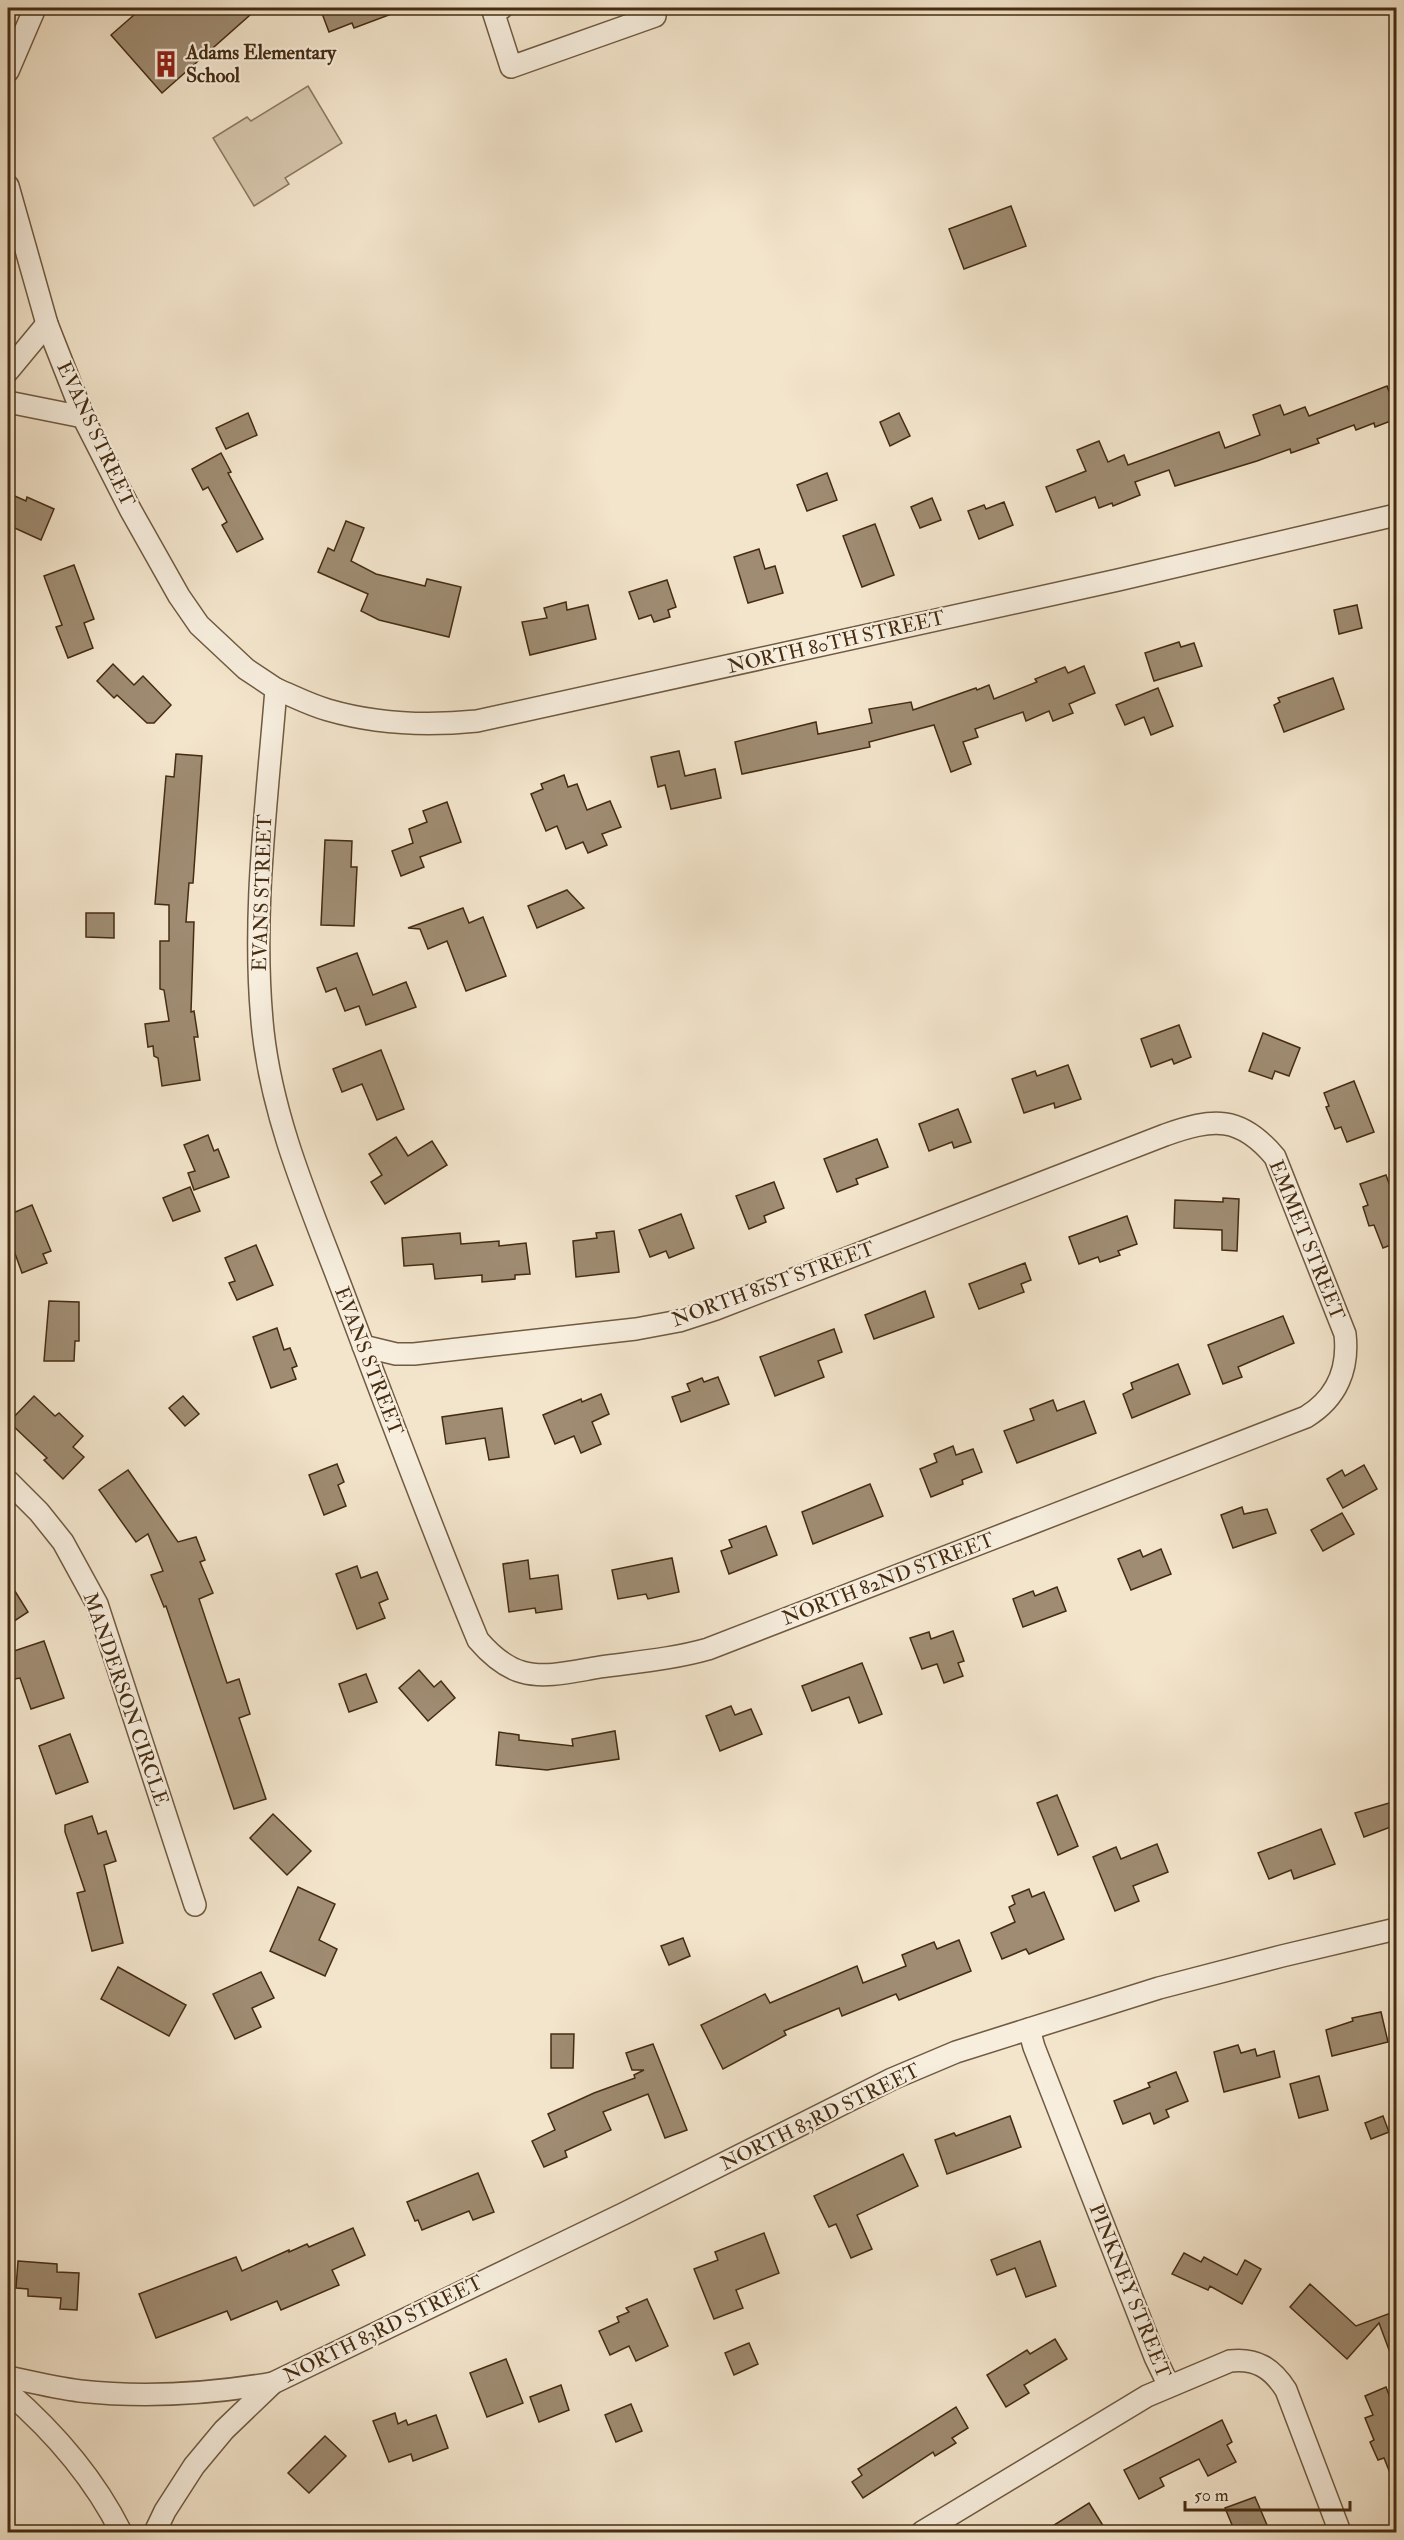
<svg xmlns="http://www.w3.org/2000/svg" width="1404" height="2540" font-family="'IM FELL Double Pica',serif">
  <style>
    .green { fill: #d5c6ac; stroke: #8d795e; stroke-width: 1.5 }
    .building { fill: #9f8c72; stroke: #452c11; stroke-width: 1.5 }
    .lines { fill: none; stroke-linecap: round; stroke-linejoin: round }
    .minor-casing { stroke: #705a40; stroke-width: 24 }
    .minor { stroke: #f7eede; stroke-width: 21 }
    .labels { text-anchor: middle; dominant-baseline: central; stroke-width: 4.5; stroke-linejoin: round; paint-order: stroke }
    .poi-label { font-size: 20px; font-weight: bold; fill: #452c11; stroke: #f7eede; text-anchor: start }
    .street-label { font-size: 20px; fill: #452c11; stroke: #f7eede }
  </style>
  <rect width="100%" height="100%" fill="#f3e5cc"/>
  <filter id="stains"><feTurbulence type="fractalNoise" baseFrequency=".00333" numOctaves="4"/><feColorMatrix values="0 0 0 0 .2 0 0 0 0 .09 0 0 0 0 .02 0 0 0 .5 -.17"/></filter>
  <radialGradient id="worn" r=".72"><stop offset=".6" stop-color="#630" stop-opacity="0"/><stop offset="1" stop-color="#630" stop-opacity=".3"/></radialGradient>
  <polygon class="green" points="308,86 342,143 285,178 289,184 254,206 213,138 247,117 251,121"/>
  <g class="building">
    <polygon points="142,8 258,8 162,93 111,35"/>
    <polygon points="320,8 404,8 405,9 354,28 352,23 329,32"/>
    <polygon points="1011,206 1026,246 964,269 949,229"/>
    <polygon points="1387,386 1396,410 1396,419 1375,427 1374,423 1356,430 1354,425 1317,439 1319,443 1291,453 1290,449 1257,461 1175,486 1169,470 1135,482 1140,495 1113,506 1112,503 1099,508 1095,497 1056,512 1046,487 1086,471 1077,450 1099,441 1108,462 1124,455 1128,465 1219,432 1225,448 1260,435 1253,415 1280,405 1284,415 1305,407 1309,416"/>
    <polygon points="248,413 257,435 226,449 216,428"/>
    <polygon points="899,413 910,436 890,446 880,422"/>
    <polygon points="221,453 231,472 228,473 263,539 237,552 222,525 227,522 208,487 203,490 192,469"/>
    <polygon points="827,473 837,500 807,511 797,485"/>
    <polygon points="8,493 26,501 27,497 54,509 41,540 8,525"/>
    <polygon points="932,498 941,520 920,528 911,507"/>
    <polygon points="1004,502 1013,525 979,539 968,511 984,505 986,509"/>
    <polygon points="346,521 364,528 351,561 376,574 425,586 427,579 461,587 449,637 379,620 361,611 368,594 318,572 328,548 334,551"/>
    <polygon points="875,524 894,575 862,587 843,536"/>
    <polygon points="759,549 765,569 775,566 783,593 748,603 734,557"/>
    <polygon points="74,565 94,619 84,623 93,648 68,658 56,627 62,625 44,576"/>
    <polygon points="667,580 676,607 668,610 670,617 654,622 651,615 639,619 629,592"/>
    <polygon points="566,602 567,610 588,605 596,639 530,655 522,622 547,618 544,608"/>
    <polygon points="1357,605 1362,628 1339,634 1334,610"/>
    <polygon points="1179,642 1181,647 1194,643 1202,666 1154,681 1145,653"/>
    <polygon points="113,664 134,685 143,676 171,705 154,723 147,723 117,695 114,698 97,681"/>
    <polygon points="1084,666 1095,693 1069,704 1073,713 1053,721 1049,711 1026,721 1023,712 975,729 978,737 963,742 971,764 951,772 934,725 869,742 870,747 742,774 735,742 816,722 818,734 872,723 869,709 911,702 913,710 976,688 977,690 989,685 994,699 1037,682 1035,679 1065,667 1068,673"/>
    <polygon points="1333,678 1344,709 1284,732 1274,705 1280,702 1278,698"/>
    <polygon points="1158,688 1173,726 1151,735 1144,717 1125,725 1116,705"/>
    <polygon points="679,751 685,776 715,769 721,798 671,809 665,785 658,787 651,757"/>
    <polygon points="176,754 202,756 193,883 189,883 186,922 194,922 191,1012 194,1011 198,1037 194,1037 200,1080 162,1086 158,1058 154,1056 153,1046 148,1047 145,1024 169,1021 164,990 160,989 160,941 169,941 169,905 155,904 166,776 174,777"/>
    <polygon points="564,775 568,787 577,784 587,810 610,801 621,827 602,834 607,845 588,853 583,842 566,849 557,826 546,831 531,794 543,789 541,784"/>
    <polygon points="447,802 461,842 420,857 424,867 401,876 392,851 413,843 409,829 427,822 423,811"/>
    <polygon points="325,840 352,841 351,867 357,867 354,926 321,925"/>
    <polygon points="567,890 584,908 537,928 528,906"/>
    <polygon points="463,908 469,923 483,917 506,976 466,991 447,941 428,949 420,929 408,928"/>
    <polygon points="86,913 114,913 114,938 86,937"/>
    <polygon points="357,953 373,995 406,982 416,1007 366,1025 359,1006 345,1011 336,988 326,992 317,968"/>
    <polygon points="1179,1025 1191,1057 1174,1064 1172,1059 1151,1067 1141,1039"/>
    <polygon points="1263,1033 1300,1048 1289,1076 1275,1071 1272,1079 1249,1071"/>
    <polygon points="381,1050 404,1109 377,1120 362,1084 342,1092 333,1069"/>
    <polygon points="1068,1065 1081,1099 1055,1108 1054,1103 1024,1113 1012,1079 1035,1071 1037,1076"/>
    <polygon points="1354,1081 1374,1132 1347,1142 1341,1127 1335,1129 1326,1107 1329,1106 1324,1093"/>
    <polygon points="958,1109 971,1142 954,1148 952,1142 929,1151 919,1124"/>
    <polygon points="208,1135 214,1151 218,1149 229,1177 194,1190 188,1173 195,1171 184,1145"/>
    <polygon points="396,1137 408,1156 432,1141 447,1165 385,1204 371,1182 382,1175 369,1154"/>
    <polygon points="877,1139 888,1167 856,1179 858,1184 837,1192 824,1159"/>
    <polygon points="1386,1175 1396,1203 1396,1243 1383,1248 1374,1225 1369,1226 1363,1207 1368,1205 1360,1184"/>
    <polygon points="774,1182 784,1208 764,1216 766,1222 749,1229 736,1196"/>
    <polygon points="190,1187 200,1211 173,1221 163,1198"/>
    <polygon points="1223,1198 1239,1199 1237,1251 1222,1250 1222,1230 1174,1228 1175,1200 1223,1202"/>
    <polygon points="32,1205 51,1251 43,1254 47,1263 22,1273 8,1234 8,1215"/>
    <polygon points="681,1214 694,1248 669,1258 666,1251 650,1257 639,1230"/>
    <polygon points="1127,1216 1137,1244 1118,1251 1120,1255 1100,1262 1098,1257 1079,1264 1069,1237"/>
    <polygon points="614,1231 619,1272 576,1277 573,1241 597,1238 596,1233"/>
    <polygon points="460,1233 461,1244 499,1241 499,1246 526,1243 530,1274 515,1275 515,1279 482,1282 482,1275 435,1279 433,1264 404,1266 402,1238"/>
    <polygon points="256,1245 273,1285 237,1300 229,1283 235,1281 225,1258"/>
    <polygon points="1025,1263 1031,1280 1021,1284 1024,1292 979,1309 969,1284"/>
    <polygon points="925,1291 934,1317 874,1339 865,1315"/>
    <polygon points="49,1301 79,1302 79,1341 75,1341 74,1361 44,1361"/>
    <polygon points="1283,1316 1294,1343 1238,1367 1242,1377 1223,1384 1208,1345"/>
    <polygon points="277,1328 284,1350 290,1348 297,1366 292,1368 296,1379 271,1388 253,1337"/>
    <polygon points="834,1329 842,1352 818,1361 824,1377 775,1396 760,1357"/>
    <polygon points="1178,1364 1190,1394 1132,1418 1123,1394 1133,1389 1131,1383"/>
    <polygon points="718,1377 729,1404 681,1422 672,1397 690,1391 687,1384 702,1378 704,1382"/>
    <polygon points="601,1394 609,1414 592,1422 601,1444 581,1453 574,1436 555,1444 543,1415 581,1399 582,1402"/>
    <polygon points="34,1396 55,1416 59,1413 83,1436 73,1447 84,1457 63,1479 44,1460 47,1458 9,1422"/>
    <polygon points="183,1396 199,1414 185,1426 169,1408"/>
    <polygon points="1053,1400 1057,1411 1084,1401 1096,1433 1017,1463 1004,1431 1034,1420 1030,1409"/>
    <polygon points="502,1408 509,1457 489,1460 485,1438 446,1444 442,1417"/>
    <polygon points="953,1446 956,1455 973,1449 982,1472 962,1480 963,1484 931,1497 920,1469 937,1462 934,1454"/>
    <polygon points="337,1464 344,1482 338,1485 346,1506 324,1515 309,1475"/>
    <polygon points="1364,1465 1377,1489 1343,1508 1327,1479 1342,1470 1345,1476"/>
    <polygon points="128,1470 178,1542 196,1537 205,1560 200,1562 213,1593 199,1599 227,1683 239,1679 250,1714 239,1718 266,1799 234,1809 166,1606 164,1607 151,1575 163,1571 148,1534 136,1542 99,1490"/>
    <polygon points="870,1484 883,1516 813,1544 802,1512"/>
    <polygon points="1242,1507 1244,1514 1267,1509 1276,1533 1233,1548 1221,1515"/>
    <polygon points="1342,1513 1354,1534 1323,1551 1311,1530"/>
    <polygon points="766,1526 777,1555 729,1574 721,1551 732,1547 729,1540"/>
    <polygon points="1161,1549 1171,1574 1131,1590 1118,1559 1140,1550 1143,1557"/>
    <polygon points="672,1558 679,1592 648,1599 646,1594 618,1599 612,1570"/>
    <polygon points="528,1560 530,1579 558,1575 562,1609 536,1613 535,1608 509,1612 503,1564"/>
    <polygon points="357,1566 361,1578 377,1572 388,1599 379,1603 385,1618 357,1629 336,1574"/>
    <polygon points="8,1580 28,1612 8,1625"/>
    <polygon points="1057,1587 1066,1611 1023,1627 1013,1599 1033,1591 1035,1596"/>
    <polygon points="953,1631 964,1661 958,1663 963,1676 944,1683 937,1664 922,1669 910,1638 929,1632 931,1639"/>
    <polygon points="44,1641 64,1698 31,1709 20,1678 8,1680 8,1653"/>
    <polygon points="862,1663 882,1714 859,1723 849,1697 812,1711 802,1686"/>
    <polygon points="419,1670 434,1687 441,1681 455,1698 428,1721 399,1688"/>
    <polygon points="366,1674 377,1702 349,1712 339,1684"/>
    <polygon points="731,1706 735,1715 751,1709 762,1734 720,1751 706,1716"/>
    <polygon points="615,1731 619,1759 547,1770 496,1765 499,1732 519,1735 519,1740 573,1746 572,1739"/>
    <polygon points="70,1734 88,1782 56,1794 39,1746"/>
    <polygon points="1057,1795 1078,1846 1058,1855 1037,1803"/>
    <polygon points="1396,1801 1396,1825 1364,1837 1355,1813"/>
    <polygon points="273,1814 311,1851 287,1875 250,1838"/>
    <polygon points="92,1816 98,1834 106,1831 116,1861 104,1865 123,1943 92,1951 77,1893 85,1891 65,1832 65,1825"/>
    <polygon points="1321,1829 1335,1864 1294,1879 1291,1870 1269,1879 1258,1853"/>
    <polygon points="1157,1844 1168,1872 1133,1886 1139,1901 1115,1911 1093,1857 1116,1847 1121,1859"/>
    <polygon points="298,1887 335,1904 319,1940 337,1949 325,1976 270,1951"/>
    <polygon points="1029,1889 1032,1897 1044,1892 1064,1939 1029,1954 1026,1949 1002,1959 991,1933 1015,1922 1009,1907 1015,1904 1012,1896"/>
    <polygon points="683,1938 690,1956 669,1965 661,1946"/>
    <polygon points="959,1940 971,1971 899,2000 896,1994 842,2016 839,2008 784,2031 786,2035 723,2069 701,2025 765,1994 770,2003 857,1966 863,1983 906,1966 902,1955 934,1942 937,1949"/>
    <polygon points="118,1967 186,2005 169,2036 101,1999"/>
    <polygon points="261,1972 274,1998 252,2008 261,2027 235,2039 213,1994"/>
    <polygon points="1381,2012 1388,2042 1332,2056 1326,2030 1353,2021 1352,2018"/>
    <polygon points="551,2034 574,2034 573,2068 551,2068"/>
    <polygon points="653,2044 687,2130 665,2138 648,2094 603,2112 611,2130 565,2151 567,2157 544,2167 532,2141 555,2130 548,2114 594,2093 635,2078 634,2075 644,2070 632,2070 626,2053"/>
    <polygon points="1238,2045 1241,2053 1255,2049 1257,2056 1274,2051 1280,2077 1224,2092 1214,2052"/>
    <polygon points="1176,2072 1188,2101 1166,2110 1169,2117 1154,2124 1150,2113 1123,2124 1114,2101 1150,2087 1148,2083"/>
    <polygon points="1319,2076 1328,2110 1299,2118 1290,2084"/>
    <polygon points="1010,2116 1021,2147 947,2174 935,2140 954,2133 956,2136"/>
    <polygon points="1383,2116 1389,2132 1371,2139 1365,2123"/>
    <polygon points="903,2154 918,2186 857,2215 872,2249 851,2258 836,2224 829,2227 814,2196"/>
    <polygon points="478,2173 494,2212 473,2220 469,2211 422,2230 418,2220 415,2221 407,2202"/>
    <polygon points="353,2228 365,2255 332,2270 339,2285 281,2310 277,2301 231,2320 227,2311 156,2338 139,2294 236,2257 242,2271 289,2250 289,2252 307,2244 309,2247"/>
    <polygon points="764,2233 779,2273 736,2290 743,2308 714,2319 694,2269 718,2260 715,2252"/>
    <polygon points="1040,2241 1056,2286 1026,2297 1015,2268 997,2275 991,2260"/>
    <polygon points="1184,2253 1201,2262 1204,2257 1237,2275 1245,2260 1261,2269 1242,2304 1210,2286 1208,2290 1172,2274"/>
    <polygon points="18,2261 57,2264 57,2272 79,2273 77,2310 60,2309 61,2298 28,2296 28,2289 16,2288"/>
    <polygon points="1310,2284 1356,2326 1396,2311 1396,2365 1395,2366 1379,2323 1347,2359 1290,2307"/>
    <polygon points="647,2299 668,2346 636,2361 629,2346 610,2355 599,2331 619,2322 617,2317 629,2312 626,2308"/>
    <polygon points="1055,2339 1067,2359 1024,2385 1029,2393 1006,2407 987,2375 1027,2350 1030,2354"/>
    <polygon points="749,2343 758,2364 734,2375 725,2353"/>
    <polygon points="506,2359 523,2403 487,2417 470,2373"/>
    <polygon points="561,2385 569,2410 539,2422 530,2397"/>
    <polygon points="1386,2387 1396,2413 1396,2488 1384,2458 1378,2460 1370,2442 1374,2440 1365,2418 1373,2415 1365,2396"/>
    <polygon points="631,2404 642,2431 616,2442 605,2415"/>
    <polygon points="956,2407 968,2428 952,2438 956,2443 935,2456 933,2452 863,2498 852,2482 862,2475 858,2469"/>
    <polygon points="395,2413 398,2424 406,2420 408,2425 436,2415 448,2448 413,2461 411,2454 389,2462 373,2421"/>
    <polygon points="1222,2420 1232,2442 1227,2445 1236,2462 1208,2476 1199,2459 1160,2478 1164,2486 1139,2499 1124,2470"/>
    <polygon points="325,2436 346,2456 309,2493 288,2473"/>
    <polygon points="1255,2497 1270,2532 1235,2532 1225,2508"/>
    <polygon points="1089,2503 1107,2532 1043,2532"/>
  </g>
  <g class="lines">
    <defs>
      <g id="minor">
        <polyline points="502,8 493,11 511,67 655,16 652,8"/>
        <polyline points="8,71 35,8"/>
        <path d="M8 186 47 324 86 423 130 509 179 596 199 625 246 669 276 689C267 803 251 917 263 1031 273 1122 311 1207 343 1292 387 1409 430 1525 478 1640 490 1654 504 1667 522 1672 546 1679 575 1671 600 1667 636 1662 673 1659 708 1649L1306 1417C1337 1398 1349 1369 1345 1334L1275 1157C1240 1115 1213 1118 1165 1135L716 1309 679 1321 636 1329 414 1354H396L363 1346"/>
        <polyline points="8,371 47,324"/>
        <polyline points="8,402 83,417"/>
        <path d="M276 689C293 696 310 705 328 710 376 724 428 726 477 721L1118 580 1396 515"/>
        <polyline points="8,1481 39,1512 63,1542 97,1604 195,1905"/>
        <polyline points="1029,2029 1034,2047 1155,2357 1169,2386"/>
        <path d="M8 2377C31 2382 56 2388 80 2391 144 2398 209 2394 273 2383"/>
        <path d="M8 2392C53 2431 94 2478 121 2532"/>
        <polyline points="155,2532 165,2511 194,2466 224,2430 273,2383 625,2213 892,2079 956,2052 1159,1988 1282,1956 1396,1929"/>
        <path d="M922 2532 1147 2396 1230 2361C1256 2358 1272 2368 1286 2390L1340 2532"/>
      </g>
    </defs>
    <use href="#minor" class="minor-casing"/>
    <use href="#minor" class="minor"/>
  </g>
  <defs>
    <symbol id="building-bare" viewBox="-9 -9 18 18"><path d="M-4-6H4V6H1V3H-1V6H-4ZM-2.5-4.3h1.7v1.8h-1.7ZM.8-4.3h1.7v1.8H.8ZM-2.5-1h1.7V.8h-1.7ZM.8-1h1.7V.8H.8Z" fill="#8f2418" stroke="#f7eede" stroke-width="2.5" paint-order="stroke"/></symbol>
  </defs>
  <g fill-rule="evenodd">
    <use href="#building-bare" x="147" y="45" width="38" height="38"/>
  </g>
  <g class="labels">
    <g class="poi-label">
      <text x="186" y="52">Adams Elementary<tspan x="186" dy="23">School</tspan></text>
    </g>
    <g class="street-label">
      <text transform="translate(96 434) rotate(65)">EVANS STREET</text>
      <text transform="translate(836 642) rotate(-13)">NORTH 80TH STREET</text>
      <text transform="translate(262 893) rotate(-88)">EVANS STREET</text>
      <text transform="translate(1307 1240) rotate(68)">EMMET STREET</text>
      <text transform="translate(773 1284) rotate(-20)">NORTH 81ST STREET</text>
      <text transform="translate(369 1361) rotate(69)">EVANS STREET</text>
      <text transform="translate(888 1579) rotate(-21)">NORTH 82ND STREET</text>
      <text transform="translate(126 1699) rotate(71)">MANDERSON CIRCLE</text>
      <text transform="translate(820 2117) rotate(-26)">NORTH 83RD STREET</text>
      <text transform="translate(1130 2291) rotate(68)">PINKNEY STREET</text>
      <text transform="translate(383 2329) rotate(-26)">NORTH 83RD STREET</text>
    </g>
  </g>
  <rect width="1404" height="2540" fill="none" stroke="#f3e5cc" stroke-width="30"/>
  <rect x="9" y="9" width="1386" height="2522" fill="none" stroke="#452c11" stroke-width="3"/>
  <rect x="15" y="15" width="1374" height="2510" fill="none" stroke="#452c11" stroke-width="1.5"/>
  <path d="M1185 2501v9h165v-9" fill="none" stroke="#452c11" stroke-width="3"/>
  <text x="1194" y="2501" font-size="18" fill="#452c11" stroke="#f7eede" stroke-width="4.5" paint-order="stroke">50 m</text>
  <rect width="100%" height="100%" filter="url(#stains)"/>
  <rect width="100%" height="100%" fill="url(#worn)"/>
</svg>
